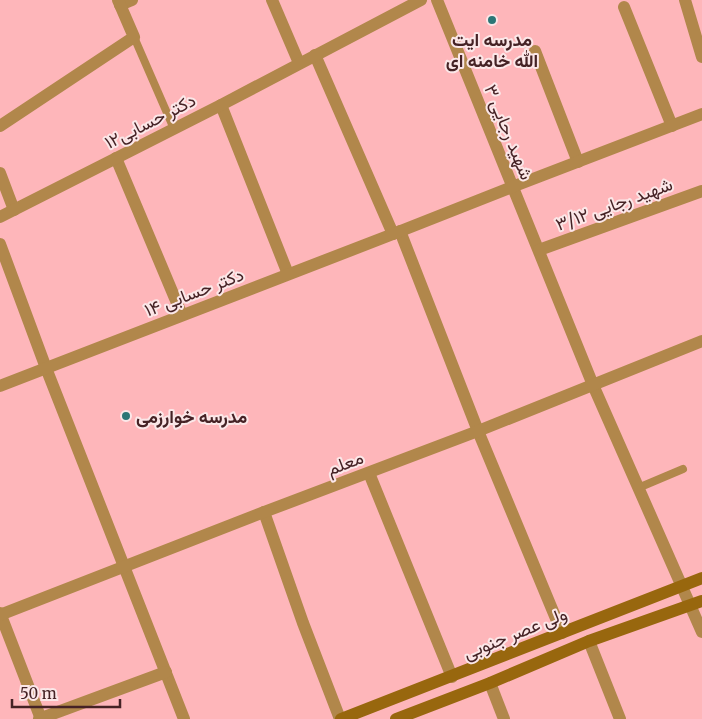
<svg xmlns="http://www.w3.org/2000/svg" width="702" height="719" font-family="Merriweather,Vazirmatn,serif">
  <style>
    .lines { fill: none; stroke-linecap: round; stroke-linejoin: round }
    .lane { stroke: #b1874b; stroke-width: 8 }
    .street { stroke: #b1874b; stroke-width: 12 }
    .secondary { stroke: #98670e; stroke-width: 12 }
    .poi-dot { fill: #2c7676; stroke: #fbe7e8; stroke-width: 2 }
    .labels { text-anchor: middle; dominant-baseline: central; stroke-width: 4; stroke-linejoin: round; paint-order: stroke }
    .poi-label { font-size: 18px; font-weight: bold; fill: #452225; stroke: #fbe7e8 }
    .street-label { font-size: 18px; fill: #452225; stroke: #fbe7e8 }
  </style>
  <rect width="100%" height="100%" fill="#feb6ba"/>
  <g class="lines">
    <g class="lane">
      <polyline points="134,37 174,129"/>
      <polyline points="638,488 683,469"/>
    </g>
    <g class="street">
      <polyline points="272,0 299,63"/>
      <polyline points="437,0 593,385 702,632"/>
      <polyline points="685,0 702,57"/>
      <polyline points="120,5 132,0"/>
      <polyline points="624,7 672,126"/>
      <polyline points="535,51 578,162"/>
      <polyline points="315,55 393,234"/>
      <polyline points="221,105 288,274"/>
      <polyline points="0,126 134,37 118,0"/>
      <polyline points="116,158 182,315"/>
      <polyline points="0,173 14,210"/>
      <polyline points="0,217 221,105 421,0"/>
      <polyline points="400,231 478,431 562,633"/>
      <polyline points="0,244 46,368 184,719"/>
      <polyline points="539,250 702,191"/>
      <polyline points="0,386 393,234 512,187 702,114"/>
      <polyline points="369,473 452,677"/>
      <polyline points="264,512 303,623 340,719"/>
      <polyline points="0,613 41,719"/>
      <polyline points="0,615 264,512 478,431 702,341"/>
      <polyline points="589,641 620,719"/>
      <polyline points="490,683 504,719"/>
      <polyline points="39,719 166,672"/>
    </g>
    <g class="secondary">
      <polyline points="341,719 702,578"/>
      <polyline points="396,719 490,683 589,641 702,601"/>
    </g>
  </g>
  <g class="poi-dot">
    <circle cx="492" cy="20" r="5"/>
    <circle cx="126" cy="416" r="5"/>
  </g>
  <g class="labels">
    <g class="poi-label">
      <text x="492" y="39">مدرسه ایت<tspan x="492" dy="21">الله خامنه ای</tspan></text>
      <text x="136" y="416" text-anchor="start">مدرسه خوارزمی</text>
    </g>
    <g class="street-label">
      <text transform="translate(150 121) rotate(-27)">دکتر حسابی۱۲</text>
      <text transform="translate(509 132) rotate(68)">شهید رجایی ۳</text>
      <text transform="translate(614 204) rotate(-20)">شهید رجایی ۳/۱۲</text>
      <text transform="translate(194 292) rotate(-21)">دکتر حسابی ۱۴</text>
      <text transform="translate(345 463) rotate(-21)">معلم</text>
      <text transform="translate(515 633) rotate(-22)">ولی عصر جنوبی</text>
    </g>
  </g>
  <path d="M12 699v8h108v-8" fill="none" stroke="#452225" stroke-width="2.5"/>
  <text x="20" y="699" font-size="15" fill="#452225" stroke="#fbe7e8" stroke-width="4" paint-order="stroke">50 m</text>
</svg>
